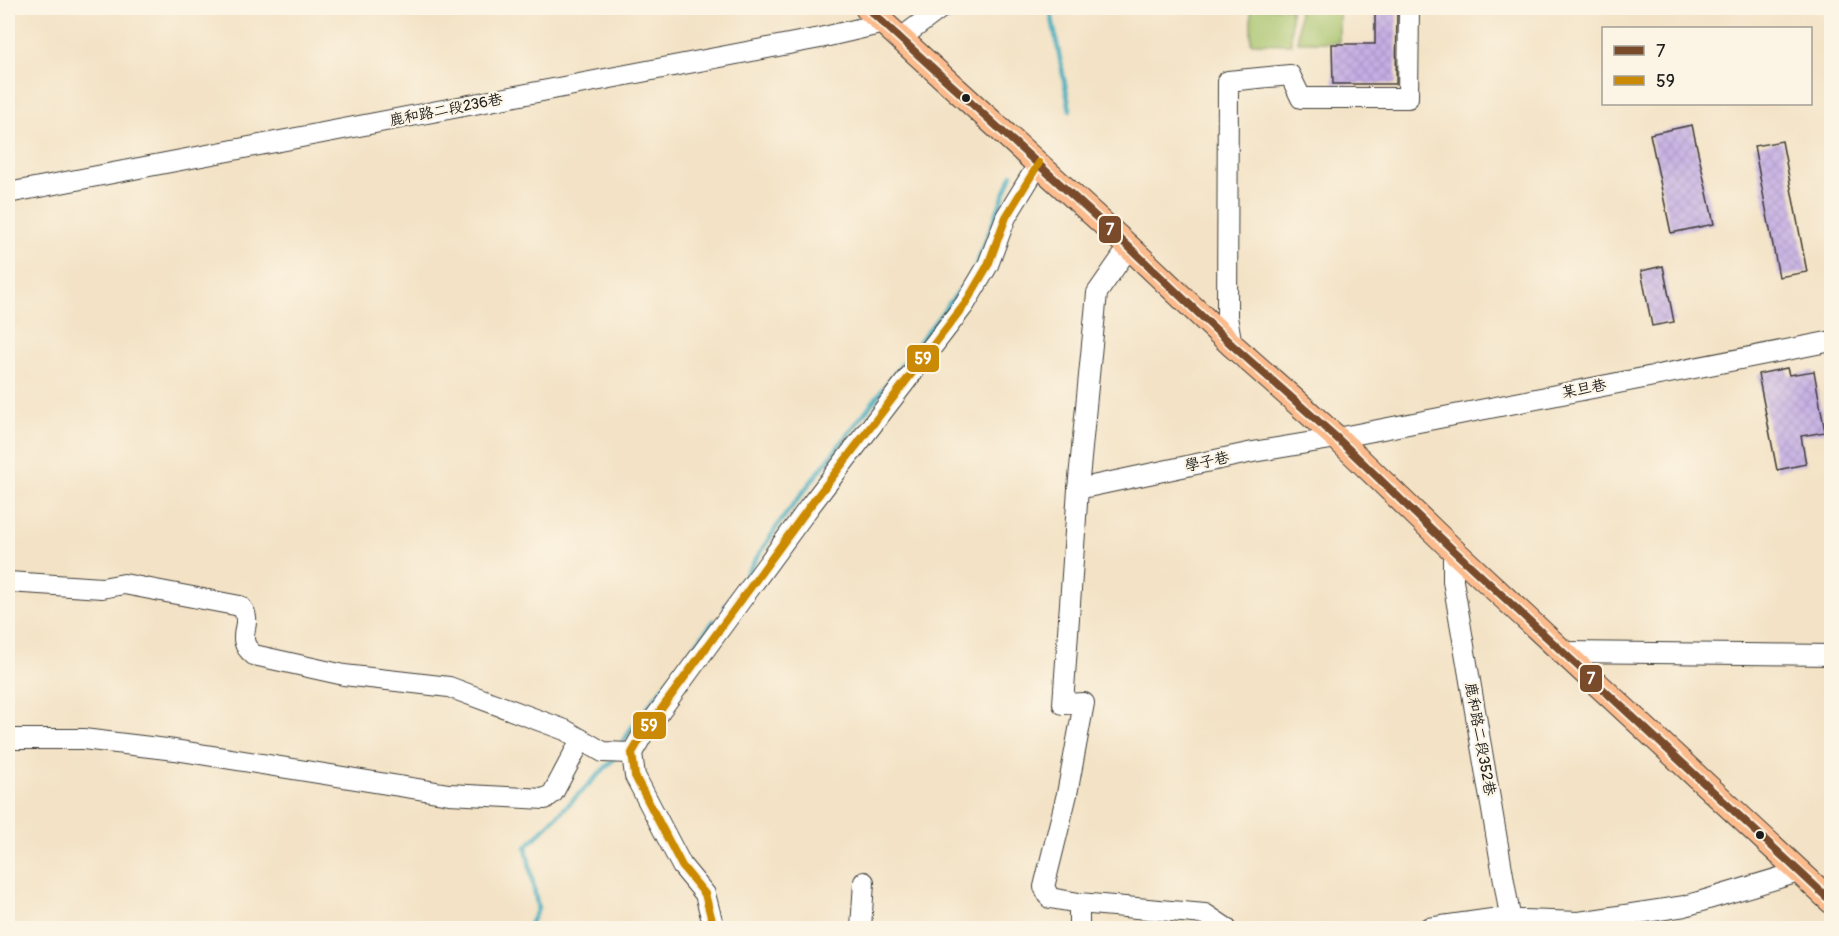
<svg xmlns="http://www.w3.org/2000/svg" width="1839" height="936" font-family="Pangolin,'LXGW WenKai TC',sans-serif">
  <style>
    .park { fill: #a4c168; stroke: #606e42; stroke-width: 1.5 }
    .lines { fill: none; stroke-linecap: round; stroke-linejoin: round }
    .stream { stroke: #3eaabd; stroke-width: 4.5 }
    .building { fill: url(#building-cross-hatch) }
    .minor-casing { stroke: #3c3a35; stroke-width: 22 }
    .major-casing { stroke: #3c3a35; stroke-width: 26 }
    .minor { stroke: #fff; stroke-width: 20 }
    .major { stroke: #fbbb8d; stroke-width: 24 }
    .bus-1-casing { stroke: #fcf5e5; stroke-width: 12 }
    .bus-2-casing { stroke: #fcf5e5; stroke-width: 12 }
    .bus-1 { stroke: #7a4b2a; stroke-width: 8 }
    .bus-2 { stroke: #cb8a06; stroke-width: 8 }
    .bus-dot { fill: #1c1c1c; stroke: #fcf5e5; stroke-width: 2 }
    .labels { text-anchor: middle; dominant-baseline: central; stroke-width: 4.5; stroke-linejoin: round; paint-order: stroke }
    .street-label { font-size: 15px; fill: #1c1c1c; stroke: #fcf5e5 }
    .line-badge { stroke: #fcf5e5; stroke-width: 2 }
    .badge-label { font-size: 16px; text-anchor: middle; font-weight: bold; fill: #fff }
  </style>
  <defs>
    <pattern id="building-cross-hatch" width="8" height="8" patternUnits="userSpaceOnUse" patternTransform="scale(1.5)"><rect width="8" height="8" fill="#c4ade4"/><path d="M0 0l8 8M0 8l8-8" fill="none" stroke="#a894c3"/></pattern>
  </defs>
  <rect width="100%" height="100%" fill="#fcf5e5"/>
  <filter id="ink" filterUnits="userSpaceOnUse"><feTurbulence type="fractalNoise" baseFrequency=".0167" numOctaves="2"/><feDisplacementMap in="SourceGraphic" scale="12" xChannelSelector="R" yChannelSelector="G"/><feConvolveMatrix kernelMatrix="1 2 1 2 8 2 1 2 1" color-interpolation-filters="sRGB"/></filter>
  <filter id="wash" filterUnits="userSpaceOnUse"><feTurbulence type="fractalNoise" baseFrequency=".008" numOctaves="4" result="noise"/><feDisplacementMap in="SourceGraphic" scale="24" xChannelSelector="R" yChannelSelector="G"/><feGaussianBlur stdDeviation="1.35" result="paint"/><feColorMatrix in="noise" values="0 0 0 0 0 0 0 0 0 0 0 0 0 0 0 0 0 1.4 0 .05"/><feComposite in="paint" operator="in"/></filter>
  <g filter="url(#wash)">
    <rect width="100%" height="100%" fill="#f3e2c5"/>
    <g class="park">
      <polygon points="1251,8 1291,8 1291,44 1251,43"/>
      <polygon points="1299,8 1339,8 1339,42 1298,42"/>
    </g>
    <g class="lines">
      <g class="stream">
        <polyline points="1050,8 1070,110"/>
        <polyline points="725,607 780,522 973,273 1012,174"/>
        <polyline points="621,746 630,730 714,621"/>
        <polyline points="528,928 538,909 526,847 614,759"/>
      </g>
    </g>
    <g id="blocks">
      <g class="building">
        <polygon points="1375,8 1397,8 1396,84 1333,84 1332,44 1375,44"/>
        <polygon points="1692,125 1714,224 1671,233 1650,134"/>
        <polygon points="1782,141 1807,272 1779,277 1754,146"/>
        <polygon points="1663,266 1674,322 1652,326 1641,271"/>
        <polygon points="1787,368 1789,375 1814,371 1825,432 1801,436 1806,464 1777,470 1758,374"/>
      </g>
    </g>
  </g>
  <g filter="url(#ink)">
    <use href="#blocks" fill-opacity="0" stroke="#3c3a35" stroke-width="1.5"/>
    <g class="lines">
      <defs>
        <g id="minor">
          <polyline points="901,38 941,8"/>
          <polyline points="8,193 820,38 884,23"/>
          <polyline points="1232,345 1227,317 1228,81 1290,75 1301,98 1408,98 1409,8"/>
          <polyline points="1078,489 1253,452 1337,438 1832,341"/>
          <polyline points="1453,550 1453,581 1512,928"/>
          <path d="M8 582 102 588 124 584 240 606C257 623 231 637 254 655L344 675 449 687 565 730 603 752 632 753"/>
          <polyline points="1565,652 1832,655"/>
          <polyline points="8,739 83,739 175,750 449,794 545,799 553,793 581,740"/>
          <polyline points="1079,903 1205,914 1226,928"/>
          <polyline points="714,928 705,894 682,866 635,776 632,753 643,734 810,506 965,304 988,265 1006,217 1039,163"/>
          <polyline points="861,928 864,882"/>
          <polyline points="1079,928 1079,903 1050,898 1044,887 1067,794 1084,703 1063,704 1078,489 1097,293 1129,247"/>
          <polyline points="1428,928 1492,919 1579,922 1685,906 1799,872"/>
        </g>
        <polyline id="major" points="867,8 1129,247 1232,345 1337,438 1453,550 1832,902"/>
      </defs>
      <use href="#minor" class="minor-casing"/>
      <use href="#major" class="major-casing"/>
      <use href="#minor" class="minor"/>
      <use href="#major" class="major"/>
      <defs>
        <polyline id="bus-1" points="867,8 1129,247 1232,345 1337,438 1453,550 1832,902"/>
        <polyline id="bus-2" points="714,928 705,894 682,866 635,776 632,753 643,734 810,506 965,304 988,265 1006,217 1039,163"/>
      </defs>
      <use href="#bus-1" class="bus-1-casing"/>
      <use href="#bus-2" class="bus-2-casing"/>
      <use href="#bus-1" class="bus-1"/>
      <use href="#bus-2" class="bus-2"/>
    </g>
  </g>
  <g class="bus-dot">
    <circle cx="966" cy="98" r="5"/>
    <circle cx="1760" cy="835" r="5"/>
  </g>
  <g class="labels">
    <g class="street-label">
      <text transform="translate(446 110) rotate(-11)">鹿和路二段236巷</text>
      <text transform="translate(1584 389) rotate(-11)">某旦巷</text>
      <text transform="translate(1207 462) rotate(-12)">學子巷</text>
      <text transform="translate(1480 739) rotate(80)">鹿和路二段352巷</text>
    </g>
  </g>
  <g class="line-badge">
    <rect x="1098" y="215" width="24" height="29" rx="6" fill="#7a4b2a"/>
    <rect x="906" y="344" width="34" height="29" rx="6" fill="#cb8a06"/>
    <rect x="1579" y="664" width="24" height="29" rx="6" fill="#7a4b2a"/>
    <rect x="632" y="711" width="35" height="29" rx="6" fill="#cb8a06"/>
  </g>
  <g class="badge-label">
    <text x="1110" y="235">7</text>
    <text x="923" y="364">59</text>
    <text x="1591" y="684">7</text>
    <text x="649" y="731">59</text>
  </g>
  <rect width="1839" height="936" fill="none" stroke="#fcf5e5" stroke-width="30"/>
  <rect x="1602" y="27" width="210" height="78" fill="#fcf5e5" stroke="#a29e95" stroke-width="1.5"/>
  <rect x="1614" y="46" width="30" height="9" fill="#7a4b2a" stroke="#a29e95" stroke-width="1.5"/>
  <text x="1656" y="57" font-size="18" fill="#1c1c1c">7</text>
  <rect x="1614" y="76" width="30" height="9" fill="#cb8a06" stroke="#a29e95" stroke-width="1.5"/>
  <text x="1656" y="87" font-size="18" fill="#1c1c1c">59</text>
</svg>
